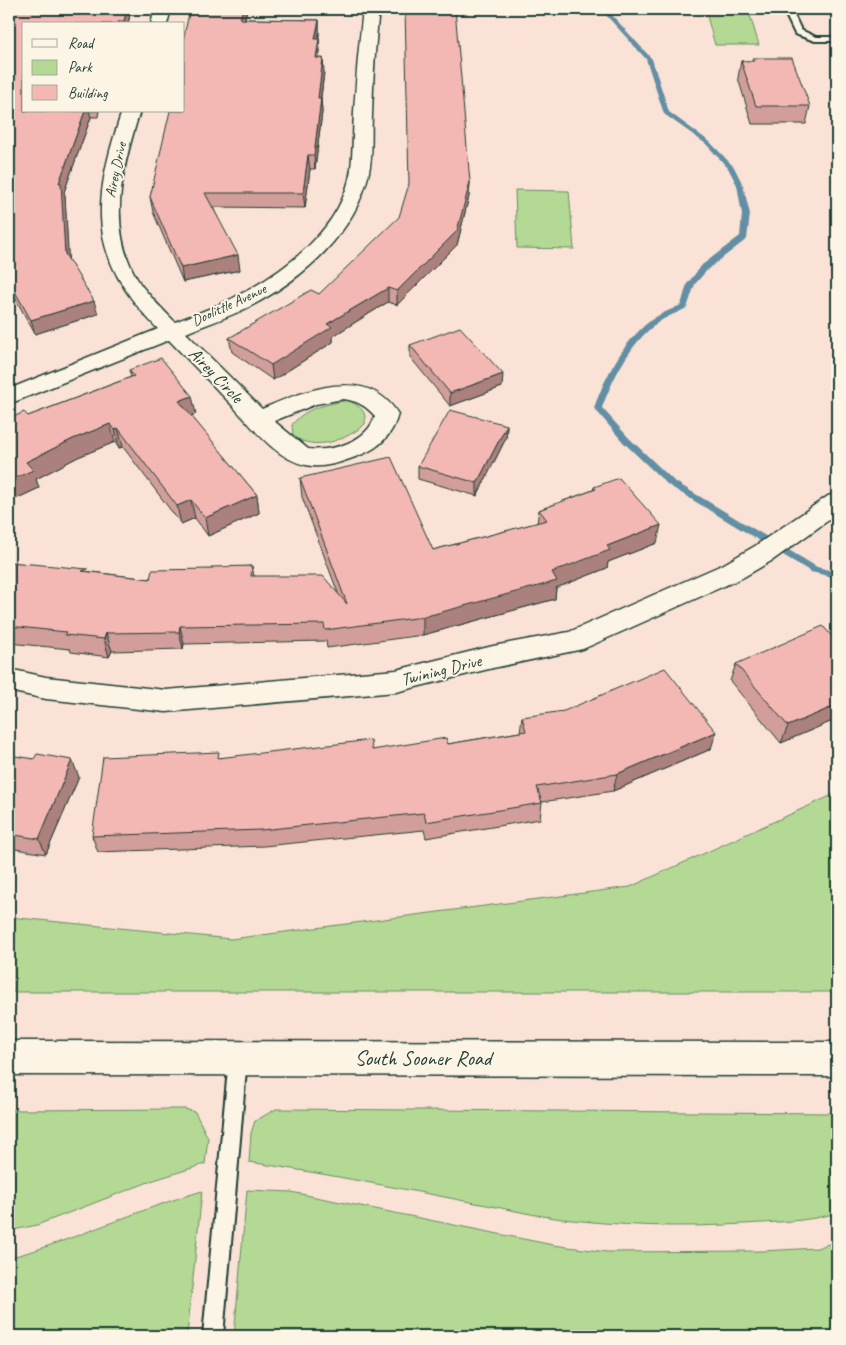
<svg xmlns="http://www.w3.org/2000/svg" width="846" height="1345" font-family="Caveat,sans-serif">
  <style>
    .green { fill: #b3d994; stroke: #698b64 }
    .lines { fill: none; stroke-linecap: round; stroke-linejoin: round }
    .stream { fill: #638fa4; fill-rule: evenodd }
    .service-casing { stroke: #1f3d34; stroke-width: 4 }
    .minor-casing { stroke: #1f3d34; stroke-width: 3 }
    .secondary-casing { stroke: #1f3d34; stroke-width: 3 }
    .service { fill: #fcf5e5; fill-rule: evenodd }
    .minor { fill: #fcf5e5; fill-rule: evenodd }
    .secondary { fill: #fcf5e5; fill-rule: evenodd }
    .wall { fill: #d29e9b; stroke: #1f3d34 }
    .shaded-wall { fill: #ab817e; stroke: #1f3d34 }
    .building { fill: #f4b8b4; stroke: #1f3d34 }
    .labels { text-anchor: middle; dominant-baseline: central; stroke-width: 4; stroke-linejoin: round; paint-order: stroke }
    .far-street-label { font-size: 15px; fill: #1f3d34; stroke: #fcf5e5 }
    .street-label { font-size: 18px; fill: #1f3d34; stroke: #fcf5e5 }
    .near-street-label { font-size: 21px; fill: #1f3d34; stroke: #fcf5e5 }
  </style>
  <rect width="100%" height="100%" fill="#fae3d6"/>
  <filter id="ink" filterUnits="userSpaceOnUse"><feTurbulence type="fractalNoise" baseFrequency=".02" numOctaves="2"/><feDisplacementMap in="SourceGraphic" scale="10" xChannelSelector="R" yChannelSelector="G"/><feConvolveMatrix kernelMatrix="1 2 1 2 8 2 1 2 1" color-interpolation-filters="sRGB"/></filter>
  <g filter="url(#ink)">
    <g class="green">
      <polygon points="705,9 748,9 759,45 715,45"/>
      <polygon points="515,190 569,191 574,249 517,248"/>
      <path d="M348 400C359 406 367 410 365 424 347 440 315 452 293 436L292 425C305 407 326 405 348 400Z"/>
      <polygon points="837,793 837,992 9,992 9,917 231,939 630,887"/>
      <polygon points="185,1109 195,1112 208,1138 205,1164 154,1180 37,1225 9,1231 9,1110"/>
      <path d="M276 1109 837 1113V1213C806 1222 776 1222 743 1224 680 1228 618 1226 555 1218 525 1214 495 1206 465 1201 393 1187 321 1173 249 1162L251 1133 255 1121Z"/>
      <polygon points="247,1190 291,1192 553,1245 607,1252 762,1251 817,1248 837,1241 837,1336 234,1336"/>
      <path d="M202 1191 187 1336H9V1258C75 1240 136 1210 202 1191Z"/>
    </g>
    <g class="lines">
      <path class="stream" d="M605 9H611V14L652 59 669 112 710 142 734 167 743 185 750 214 747 239 708 269 695 284 687 308C677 313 665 317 656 324 630 344 613 378 602 408L629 438 674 481 817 567 837 572V578L811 572 668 485 623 442 594 408C605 377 623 342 650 321 659 314 670 310 681 305L687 284 702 265 740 236 742 214 737 185 728 168 706 144 664 114 646 59 606 15Z"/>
      <defs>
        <g id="service">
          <polygon points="783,9 791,9 801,30 816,37 837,37 837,41 815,41 795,34"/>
          <polygon points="238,1050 244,1052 247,1058 223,1336 203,1336 229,1058 232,1052"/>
        </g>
        <g id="minor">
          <polygon points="155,9 171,9 167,24 151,24"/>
          <path d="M363 9H379C375 44 373 80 372 115 371 133 373 154 369 172 356 233 303 279 249 307 229 317 207 324 186 333L262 409C304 391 367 364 398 414 393 435 378 449 358 456 342 462 323 469 306 465 273 458 250 423 227 400 208 380 188 360 169 340L9 404V389L158 329C86 256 92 202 122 111H140C122 168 105 231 141 285 151 298 163 310 175 322 195 314 216 307 235 297 285 272 343 228 351 169 353 150 353 130 354 112 356 77 359 43 363 9ZM343 399C357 401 365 405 375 416 368 441 333 452 308 449L274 421 316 404Z"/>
          <polygon points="837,493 837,514 773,560 742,578 583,649 493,668 396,692 166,712 46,699 9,691 9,669 46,677 166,690 396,670 493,646 569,632 724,564 755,546 828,496"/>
        </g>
        <polygon id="secondary" points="9,1041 837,1042 837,1076 9,1075"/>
      </defs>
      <use href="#service" class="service-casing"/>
      <use href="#minor" class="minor-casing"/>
      <use href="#secondary" class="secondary-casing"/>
      <use href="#service" class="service"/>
      <use href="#minor" class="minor"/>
      <use href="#secondary" class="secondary"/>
    </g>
    <g class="wall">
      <polygon points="9,9 131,9 128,24 24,24 24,111 99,111 98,117 91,117 64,192 65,196 68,259 98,314 35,334 9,287"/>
      <polygon points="190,9 247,9 245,19 319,20 319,39 320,52 319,58 324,72 321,98 322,112 315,169 310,169 305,208 213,207 240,270 183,282 153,212 150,197 184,111"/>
      <polygon points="753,58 810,106 806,124 752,124 738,78 741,61 753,61"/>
      <polygon points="470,182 469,196 457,245 397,305 388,302 333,336 333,342 273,380 232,352 229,338 319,294"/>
      <polygon points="410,345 502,387 450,406 410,357"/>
      <polygon points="129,370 196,414 191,416 257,495 259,513 208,536 195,518 181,524 123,447 119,448 115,442 78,457 36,479 39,488 9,502 9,419 28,416 131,377"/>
      <polygon points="507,425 506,438 477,496 418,479 418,466"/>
      <polygon points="300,478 433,550 537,523 539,510 593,490 594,487 657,543 608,562 607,568 556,588 555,599 423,635 327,648 326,641 184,644 183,649 112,651 109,657 71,652 70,649 9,643 9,562 150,579 212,569 252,566 254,576 338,593 302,497"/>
      <polygon points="837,642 837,719 781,743 730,681 736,664"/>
      <polygon points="522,717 711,749 613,791 542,802 540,819 426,838 424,830 264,846 98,852 92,836 220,758 372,750 448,744 520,732"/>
      <polygon points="9,755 79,777 46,854 9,848"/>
    </g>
    <g class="shaded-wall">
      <polygon points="127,9 131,9 128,24 125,24 124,21"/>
      <polygon points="243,9 247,9 242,32 240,19"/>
      <polygon points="319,20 319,33 316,52 315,39"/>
      <polygon points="319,39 320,52 317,72 316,58"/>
      <polygon points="323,58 324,72 319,112 318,98"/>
      <polygon points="321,98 322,112 315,169 314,155"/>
      <polygon points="85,111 89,111 91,117 64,192 65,196 69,268 65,254 59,183"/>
      <polygon points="308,155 310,169 305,208 303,193"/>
      <polygon points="470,182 469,196 457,245 397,305 397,291"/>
      <polygon points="238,255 240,270 183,282 181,268"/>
      <polygon points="388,288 388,302 333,336 333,342 273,380 271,365 327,324"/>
      <polygon points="94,301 98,314 35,334 31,320"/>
      <polygon points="503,374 502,387 450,406 450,393"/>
      <polygon points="192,396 196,414 183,419 179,401"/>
      <polygon points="110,424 115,442 78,457 36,479 39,488 9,502 9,481 26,462 73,439"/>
      <polygon points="507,425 506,438 477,496 477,483"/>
      <polygon points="118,428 123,447 119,448 115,430"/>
      <polygon points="257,495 259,513 208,536 205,518"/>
      <polygon points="191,500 195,518 181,524 177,506"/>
      <polygon points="661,525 657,543 608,562 607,568 556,588 555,599 423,635 423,617 552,572 607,546"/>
      <polygon points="180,626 184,644 183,649 179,632"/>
      <polygon points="106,633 112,651 109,657 104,639"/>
      <polygon points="837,705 837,719 781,743 788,726"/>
      <polygon points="716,732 711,749 613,791 617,774"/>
      <polygon points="72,760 79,777 46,854 39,839"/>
    </g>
    <g class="building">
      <polygon points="9,9 127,9 124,21 119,21 118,24 24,24 24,111 85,111 59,183 61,183 65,254 94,301 31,320 9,281"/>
      <polygon points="190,9 243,9 240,19 319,20 315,39 319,39 316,58 323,58 318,98 321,98 314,155 308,155 303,193 205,193 238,255 181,268 150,197 170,111 184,111 184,36"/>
      <polygon points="405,9 455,9 470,182 457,231 397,291 388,288 327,324 332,327 271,365 229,338 311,290 319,294 399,217 409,184"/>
      <polygon points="753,58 792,58 810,106 756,106 741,61 754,61"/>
      <polygon points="460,327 503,374 450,393 410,345"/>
      <polygon points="161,358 192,396 179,401 257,495 205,518 191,500 177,506 118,428 115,430 110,424 73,439 26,462 33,470 9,481 9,419 24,412 28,416 134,376 129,370"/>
      <polygon points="450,410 507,425 477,483 418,466"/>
      <polygon points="391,457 433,550 547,520 539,510 596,489 594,487 619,478 661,525 607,546 610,550 552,572 557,581 423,617 325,630 324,624 180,626 179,632 106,633 104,639 65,635 66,632 9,626 9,562 88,569 82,571 150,579 152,570 212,569 212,567 252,566 251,576 323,576 347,604 300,478"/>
      <polygon points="823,626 837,642 837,705 788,726 736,664"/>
      <polygon points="665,668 716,732 617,774 537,787 542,803 426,822 424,813 261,830 92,836 103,757 219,752 218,758 371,740 372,750 446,738 448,744 526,731 522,717 564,711"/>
      <polygon points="37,754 72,760 39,839 9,834 9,755 34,759"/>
    </g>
  </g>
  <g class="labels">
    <g class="far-street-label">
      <text transform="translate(116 170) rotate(-78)">Airey Drive</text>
      <text transform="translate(229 305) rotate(-25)">Doolittle Avenue</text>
    </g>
    <g class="street-label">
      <text transform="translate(216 375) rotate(46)">Airey Circle</text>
      <text transform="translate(441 670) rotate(-14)">Twining Drive</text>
    </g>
    <g class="near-street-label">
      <text x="423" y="1058">South Sooner Road</text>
    </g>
  </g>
  <rect width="846" height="1345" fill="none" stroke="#fcf5e5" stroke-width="30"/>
  <rect x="15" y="15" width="816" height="1315" fill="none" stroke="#1f3d34" stroke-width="2" filter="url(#ink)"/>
  <rect x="22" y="22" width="162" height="90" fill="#fcf5e5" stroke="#a4ab9e"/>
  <rect x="32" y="39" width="25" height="8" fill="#fcf5e5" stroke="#a4ab9e"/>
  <text x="68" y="48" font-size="15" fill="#1f3d34">Road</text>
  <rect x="32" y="60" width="25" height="15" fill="#b3d994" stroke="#a4ab9e"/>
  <text x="68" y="72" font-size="15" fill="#1f3d34">Park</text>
  <rect x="32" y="85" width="25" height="15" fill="#f4b8b4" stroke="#a4ab9e"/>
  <text x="68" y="98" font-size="15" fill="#1f3d34">Building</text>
</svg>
